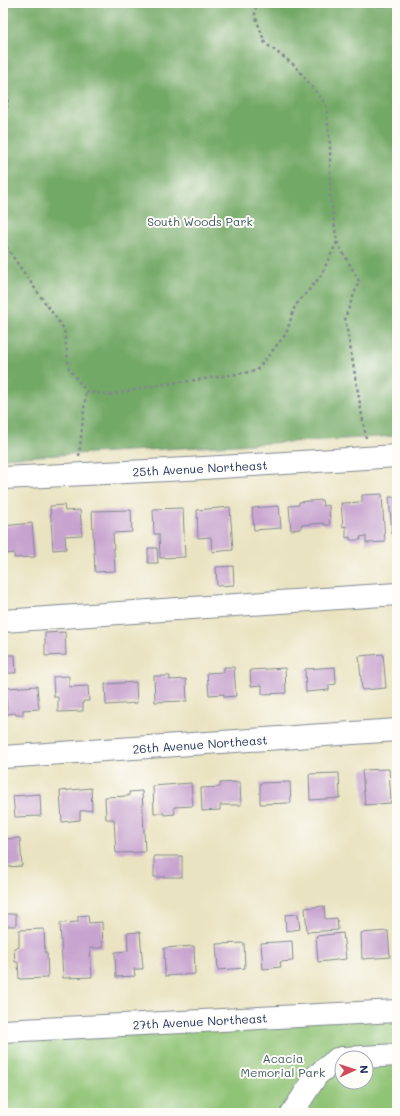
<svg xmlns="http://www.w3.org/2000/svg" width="400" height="1116" font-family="Mali,sans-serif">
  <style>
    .green { fill: #8fc374; stroke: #557969; fill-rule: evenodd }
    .forest { fill: #73a966; stroke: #476c62 }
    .building { fill: #c7a3cf }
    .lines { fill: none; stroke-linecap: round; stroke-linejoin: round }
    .minor-casing { stroke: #828990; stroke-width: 24 }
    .path { stroke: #828990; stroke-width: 2.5; stroke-dasharray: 3 3; stroke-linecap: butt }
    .minor { stroke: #fff; stroke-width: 22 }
    .labels { text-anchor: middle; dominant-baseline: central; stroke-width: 4; stroke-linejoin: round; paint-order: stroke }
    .park-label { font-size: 12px; fill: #3e5b65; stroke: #fdfcf7 }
    .street-label { font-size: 12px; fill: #1b2f5e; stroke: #fdfcf7 }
  </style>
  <rect width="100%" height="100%" fill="#fdfcf7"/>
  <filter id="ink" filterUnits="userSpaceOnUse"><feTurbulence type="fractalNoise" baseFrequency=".025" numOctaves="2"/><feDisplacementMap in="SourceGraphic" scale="8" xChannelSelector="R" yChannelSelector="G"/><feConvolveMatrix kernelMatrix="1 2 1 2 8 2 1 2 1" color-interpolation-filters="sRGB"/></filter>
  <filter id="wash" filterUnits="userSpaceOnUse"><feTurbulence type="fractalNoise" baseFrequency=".012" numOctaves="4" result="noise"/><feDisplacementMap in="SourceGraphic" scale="16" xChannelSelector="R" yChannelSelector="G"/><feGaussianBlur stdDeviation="0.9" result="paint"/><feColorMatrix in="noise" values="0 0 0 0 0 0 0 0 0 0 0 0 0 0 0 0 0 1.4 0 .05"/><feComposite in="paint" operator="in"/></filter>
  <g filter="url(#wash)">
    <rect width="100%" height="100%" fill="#eae3c1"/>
    <path class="green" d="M397 1011V1113H3V1032ZM342 1058H366V1082H342Z"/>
    <polygon class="forest" points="3,3 397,3 397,436 3,458"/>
    <g id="blocks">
      <g class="building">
        <polygon points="382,494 385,542 366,543 366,536 360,537 361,540 350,540 350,537 346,538 346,526 343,527 341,503 362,502 362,495"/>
        <polygon points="389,497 397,497 397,534 392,534"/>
        <polygon points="322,500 323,506 329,505 330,525 324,525 324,523 301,525 301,529 291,530 289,506 299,505 299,502"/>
        <polygon points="64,505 65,511 80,510 82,535 65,536 66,549 53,550 50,506"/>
        <polygon points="279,506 281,528 254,530 252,508"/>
        <polygon points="230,507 233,550 212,552 211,537 198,538 197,510"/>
        <polygon points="183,508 185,557 160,558 159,534 154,534 153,509"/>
        <polygon points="131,510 132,532 113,533 115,571 95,572 92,511"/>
        <polygon points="32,523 35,557 14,558 14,553 4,554 3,526"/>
        <polygon points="148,548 157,548 158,563 148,563"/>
        <polygon points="233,566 234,585 217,586 216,567"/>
        <polygon points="65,632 66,655 45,656 45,633"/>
        <polygon points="383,654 386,688 362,690 359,656"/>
        <polygon points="3,655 15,655 16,673 3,673"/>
        <polygon points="224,667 234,667 236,696 224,697 224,694 209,695 207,673 224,672"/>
        <polygon points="335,667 336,684 329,685 329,690 306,692 305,669"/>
        <polygon points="285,668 286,693 262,694 262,685 251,686 250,670"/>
        <polygon points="69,676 69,687 88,686 89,701 83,701 83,711 58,712 58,697 54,697 53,677"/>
        <polygon points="154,676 170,676 170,680 186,679 187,701 155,702"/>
        <polygon points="136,682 137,703 106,705 105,684"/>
        <polygon points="37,686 39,709 23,710 23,715 16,715 15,713 7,714 6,688"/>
        <polygon points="389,769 391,803 365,805 362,770"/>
        <polygon points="339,773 340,798 310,800 309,774"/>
        <polygon points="240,782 241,805 220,805 220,810 202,811 201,788 220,787 220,783"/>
        <polygon points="290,782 291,803 260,804 260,783"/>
        <polygon points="191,783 193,806 174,807 175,814 164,815 164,813 154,813 153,786"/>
        <polygon points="91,788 92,810 80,811 80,820 62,822 60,791"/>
        <polygon points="142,791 145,852 116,853 114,819 106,819 105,797 129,796 129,792"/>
        <polygon points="40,794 41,816 15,817 13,796"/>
        <polygon points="20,838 22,866 7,867 6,839"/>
        <rect x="154" y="856" width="28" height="21"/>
        <polygon points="324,906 325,919 337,918 338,930 307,932 305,908"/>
        <rect x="4" y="914" width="12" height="12"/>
        <polygon points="298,914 300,929 286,931 285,915"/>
        <polygon points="88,915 89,923 102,922 103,948 90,948 92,977 63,978 60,923 78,922 78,916"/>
        <polygon points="44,929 45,953 47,953 48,978 19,979 18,962 15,962 14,948 19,947 19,930"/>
        <polygon points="388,931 390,957 362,959 361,933"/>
        <polygon points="140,932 143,969 134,969 135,976 116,977 115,952 128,951 127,933"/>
        <polygon points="343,933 346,959 318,962 316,936"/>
        <polygon points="292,941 293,961 280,962 281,967 263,969 261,943"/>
        <polygon points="244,943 245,968 218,970 216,944"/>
        <polygon points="194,946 195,974 165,976 164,948"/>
      </g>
    </g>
  </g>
  <g filter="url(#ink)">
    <use href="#blocks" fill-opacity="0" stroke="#828990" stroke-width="1"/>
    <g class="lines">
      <defs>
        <g id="minor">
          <polyline points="3,478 187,469 397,456"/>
          <polyline points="3,621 397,594"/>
          <polyline points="3,757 397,730"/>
          <polyline points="3,1031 397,1011"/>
          <polyline points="345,1058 397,1055"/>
          <polyline points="292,1113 317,1075 337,1059 342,1058"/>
        </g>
      </defs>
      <use href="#minor" class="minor-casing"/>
      <g class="path">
        <polyline points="3,76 8,99 3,138"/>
        <polyline points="3,242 24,273 64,329 69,369 86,391 110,395 157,385 197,380 256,371 286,334 295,306 320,277 337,242 330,195 330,145 326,104 294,65 265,43 255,15 256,3"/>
        <polyline points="337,242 359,281 345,318 366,438"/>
        <polyline points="79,456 86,391"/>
      </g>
      <use href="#minor" class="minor"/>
    </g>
  </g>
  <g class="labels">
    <g class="park-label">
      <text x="200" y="221">South Woods Park</text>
      <text x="283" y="1058">Acacia<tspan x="283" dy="14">Memorial Park</tspan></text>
    </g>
    <g class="street-label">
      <text transform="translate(200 468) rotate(-3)">25th Avenue Northeast</text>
      <text transform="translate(200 744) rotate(-4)">26th Avenue Northeast</text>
      <text transform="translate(200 1021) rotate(-3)">27th Avenue Northeast</text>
    </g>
  </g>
  <rect width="400" height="1116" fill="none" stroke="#fdfcf7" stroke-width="16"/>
  <g transform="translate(354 1070) rotate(87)"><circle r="19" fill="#fdfcf7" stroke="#a3aaba"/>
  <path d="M0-3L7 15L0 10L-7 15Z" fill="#d1495b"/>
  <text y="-6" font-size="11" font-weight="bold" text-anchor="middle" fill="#1b2f5e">N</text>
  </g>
</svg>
